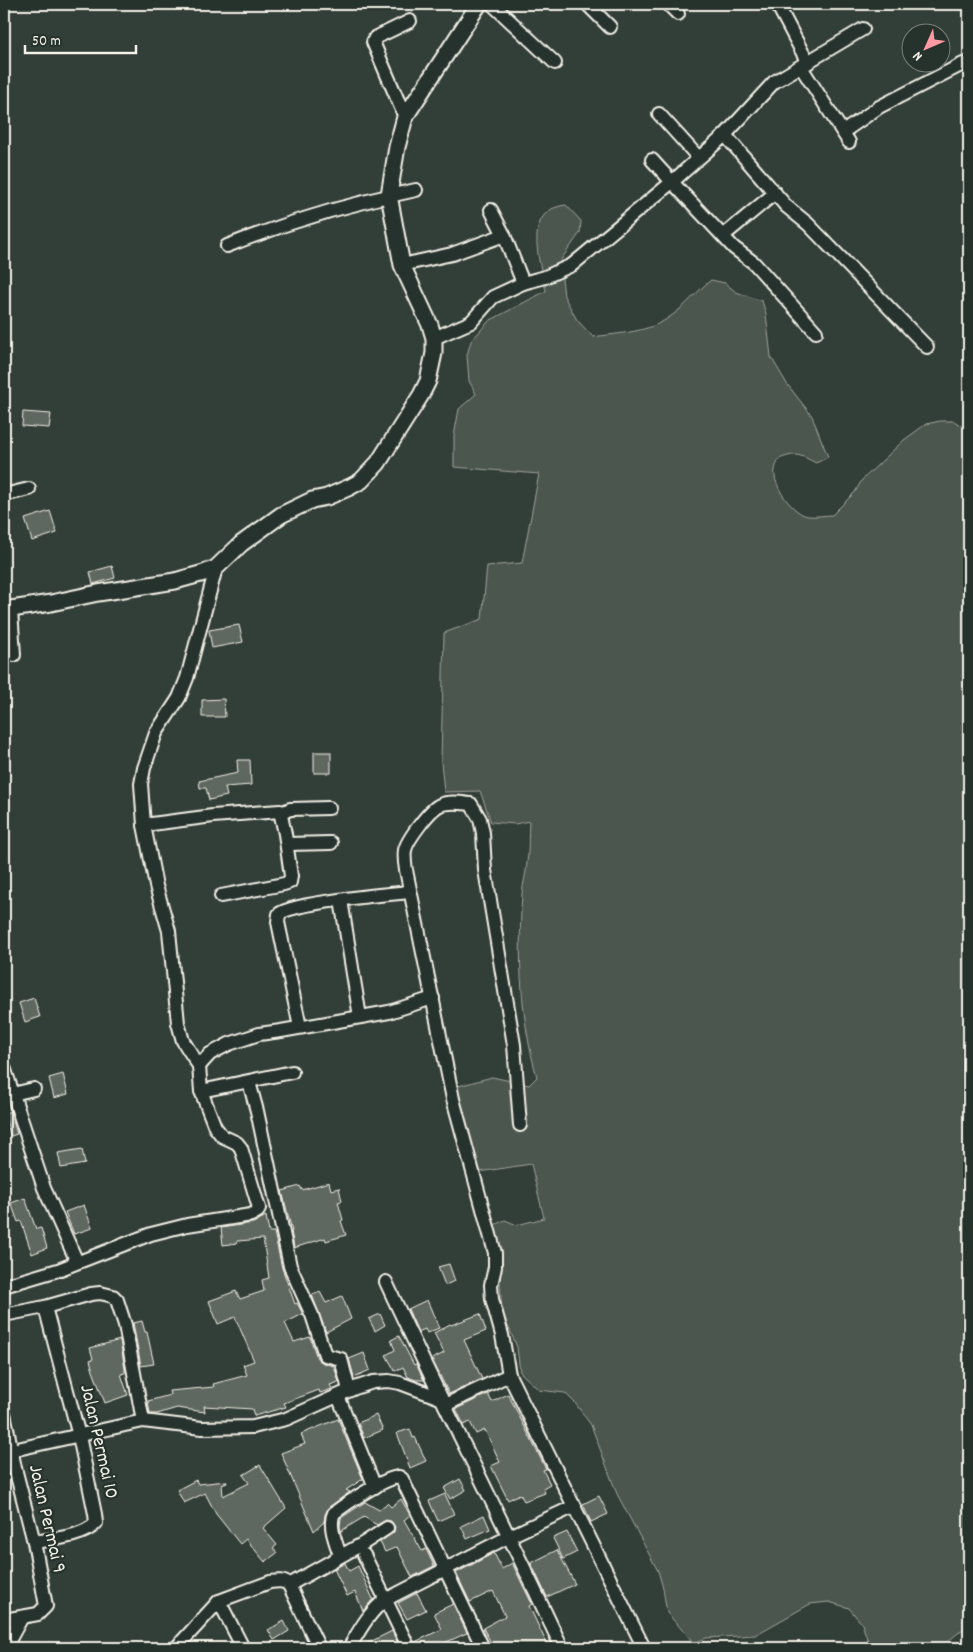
<svg xmlns="http://www.w3.org/2000/svg" width="973" height="1652" font-family="Dekko,sans-serif">
  <style>
    .green { fill: #4c564f; stroke: #a0a49c }
    .building { fill: #5f6861; stroke: #f4f1e8 }
    .lines { fill: none; stroke-linecap: round; stroke-linejoin: round }
    .minor-casing { stroke: #f4f1e8; stroke-width: 16 }
    .tertiary-casing { stroke: #f4f1e8; stroke-width: 19 }
    .minor { stroke: #26332d; stroke-width: 12 }
    .tertiary { stroke: #26332d; stroke-width: 15 }
    .labels { text-anchor: middle; dominant-baseline: central; stroke-width: 4.5; stroke-linejoin: round; paint-order: stroke }
    .street-label { font-size: 20px; fill: #f4f1e8; stroke: #26332d }
  </style>
  <rect width="100%" height="100%" fill="#323e38"/>
  <filter id="ink" filterUnits="userSpaceOnUse"><feTurbulence type="fractalNoise" baseFrequency=".02" numOctaves="2"/><feDisplacementMap in="SourceGraphic" scale="10" xChannelSelector="R" yChannelSelector="G"/><feConvolveMatrix kernelMatrix="1 2 1 2 8 2 1 2 1" color-interpolation-filters="sRGB"/></filter>
  <g filter="url(#ink)">
    <path class="green" d="M566 205 581 221 580 233 560 261 564 296 577 320 593 337C619 333 649 333 671 316 686 306 697 291 711 280L725 283 736 292 762 301 766 314 771 357 787 384 812 416 828 457 816 463C800 455 797 452 779 459 778 462 775 467 775 470 772 485 793 514 808 516 816 517 825 515 832 515L855 492 862 480 904 440 926 424 940 421H954L969 431V1624L940 1648H868L869 1644 862 1624 849 1608 829 1602 810 1604 755 1635 706 1638 694 1643 667 1613 663 1588 658 1571 617 1494 591 1425 575 1403 565 1393 539 1390 520 1372 517 1347 502 1312 500 1281 501 1258 492 1226 505 1220 517 1225 544 1218 531 1164 479 1172 455 1087 492 1077 529 1085 537 1077C520 1018 518 955 522 894 523 884 526 874 527 863 529 850 528 835 529 821L515 824 491 822 480 791 444 792 441 762 444 633 482 619 487 566 522 563 539 474 454 467V436L459 409 476 394 469 381 467 355 471 341 489 321 546 291C540 263 521 210 566 205Z"/>
    <g class="building">
      <polygon points="23,412 51,414 49,428 22,426"/>
      <polygon points="50,511 57,533 32,541 25,519"/>
      <polygon points="112,566 115,578 93,584 90,572"/>
      <polygon points="239,625 243,642 212,648 209,630"/>
      <polygon points="224,699 225,717 202,717 202,700"/>
      <rect x="314" y="752" width="17" height="21"/>
      <polygon points="237,760 250,760 251,785 225,787 227,796 209,800 206,788 200,788 199,781 238,773"/>
      <polygon points="34,998 40,1017 25,1022 19,1003"/>
      <polygon points="63,1074 68,1094 54,1098 49,1078"/>
      <polygon points="10,1111 17,1134 11,1136 4,1114"/>
      <polygon points="82,1149 85,1164 61,1168 58,1153"/>
      <polygon points="329,1182 331,1190 339,1188 342,1201 338,1202 343,1220 341,1221 346,1235 326,1241 325,1238 294,1248 291,1231 292,1231 282,1191 300,1186 302,1190"/>
      <polygon points="25,1198 36,1229 41,1228 47,1248 32,1254 21,1221 18,1222 11,1203"/>
      <polygon points="84,1205 92,1228 74,1234 65,1212"/>
      <polygon points="266,1216 269,1232 274,1232 282,1268 295,1304 297,1303 303,1314 285,1323 294,1342 310,1337 317,1358 323,1363 334,1366 339,1382 330,1385 332,1389 320,1393 319,1390 284,1403 286,1407 254,1416 252,1409 204,1406 205,1412 177,1408 157,1414 150,1414 148,1401 170,1395 169,1391 214,1387 213,1384 247,1375 243,1365 254,1361 235,1317 218,1324 209,1301 236,1291 240,1299 264,1291 262,1280 269,1278 263,1239 237,1241 237,1243 223,1245 221,1228 253,1223"/>
      <polygon points="449,1264 455,1281 445,1285 438,1267"/>
      <polygon points="320,1292 326,1303 342,1296 351,1319 326,1332 312,1295"/>
      <polygon points="427,1300 439,1328 427,1333 425,1329 418,1332 408,1309"/>
      <polygon points="380,1314 385,1325 375,1331 369,1319"/>
      <polygon points="480,1314 486,1331 464,1340 482,1379 449,1394 432,1359 444,1353 434,1333 450,1324 451,1325"/>
      <polygon points="142,1321 145,1332 147,1332 154,1364 141,1366 133,1323"/>
      <polygon points="399,1336 414,1365 416,1364 424,1380 416,1380 408,1377 403,1367 395,1371 386,1355 395,1350 391,1340"/>
      <polygon points="120,1340 125,1369 125,1373 121,1374 128,1395 105,1403 93,1371 90,1360 93,1359 90,1348"/>
      <polygon points="364,1353 370,1370 354,1377 349,1359"/>
      <polygon points="488,1394 492,1402 508,1394 546,1469 543,1470 550,1484 543,1488 545,1493 524,1501 520,1494 508,1500 491,1466 500,1462 485,1430 476,1434 470,1422 464,1425 456,1409"/>
      <polygon points="376,1415 383,1430 364,1438 358,1423"/>
      <polygon points="338,1419 363,1479 346,1490 350,1492 329,1507 325,1515 324,1522 314,1531 281,1453 305,1444 301,1434"/>
      <polygon points="410,1429 413,1438 415,1437 426,1461 410,1468 397,1433"/>
      <polygon points="260,1465 286,1508 263,1528 277,1545 273,1548 277,1553 265,1562 246,1539 240,1544 216,1514 205,1493 184,1503 177,1490 196,1480 198,1484 226,1481 227,1483 222,1485 223,1496 249,1483 243,1475"/>
      <polygon points="460,1479 466,1490 450,1499 444,1488"/>
      <polygon points="445,1494 454,1514 438,1521 429,1501"/>
      <polygon points="599,1496 608,1514 591,1522 583,1504"/>
      <polygon points="401,1499 410,1515 404,1520 422,1551 426,1549 434,1566 412,1577 397,1547 385,1552 380,1542 394,1532 395,1527 391,1521 386,1520 377,1525 364,1517 341,1531 340,1527 341,1518 365,1502 379,1510 387,1503 391,1507"/>
      <polygon points="484,1515 490,1529 467,1539 461,1526"/>
      <polygon points="567,1532 577,1552 563,1559 553,1538"/>
      <polygon points="557,1550 575,1584 547,1597 531,1563"/>
      <polygon points="494,1553 502,1569 512,1563 516,1571 532,1604 529,1606 547,1644 536,1648 494,1648 483,1628 505,1616 493,1591 470,1602 456,1573"/>
      <polygon points="345,1563 349,1571 358,1566 373,1599 363,1611 355,1592 347,1596 334,1569"/>
      <polygon points="417,1593 426,1610 407,1619 398,1603"/>
      <polygon points="453,1604 467,1633 442,1644 445,1648 417,1648 415,1642 442,1629 434,1613"/>
      <polygon points="284,1621 289,1631 274,1640 268,1630"/>
      <polygon points="392,1631 400,1648 358,1648"/>
    </g>
    <g class="lines">
      <defs>
        <g id="minor">
          <polyline points="492,4 555,63"/>
          <polyline points="587,4 610,27"/>
          <polyline points="668,4 678,14"/>
          <polyline points="777,4 808,63"/>
          <polyline points="801,67 849,142"/>
          <polyline points="659,114 698,157"/>
          <polyline points="405,117 373,42 375,38 410,21"/>
          <polyline points="843,132 879,107 963,64"/>
          <polyline points="725,135 786,206 808,224 927,347"/>
          <polyline points="652,160 672,182 725,135 774,82 863,29"/>
          <polyline points="723,236 775,193"/>
          <path d="M227 246C288 222 351 203 416 190"/>
          <polyline points="402,265 452,254 504,235"/>
          <polyline points="523,283 545,277 572,265 672,182 734,248 754,263 816,332"/>
          <polyline points="434,338 471,322 493,297 523,283 504,235 491,210"/>
          <polyline points="4,495 29,489"/>
          <polyline points="216,568 187,678 179,698 156,733 144,768 141,784 144,825 156,886 169,931 178,1023 183,1041 199,1066 210,1054 229,1044 259,1034 281,1031 389,1012 433,998"/>
          <polyline points="11,610 14,655"/>
          <polyline points="282,813 290,809 329,808"/>
          <polyline points="144,825 213,816 280,811 285,834 291,876 290,882 284,884 221,896"/>
          <polyline points="287,844 331,843"/>
          <polyline points="341,900 360,1017"/>
          <path d="M300 1027 278 922 279 914C292 903 387 894 410 892"/>
          <polyline points="4,1067 44,1188 77,1262"/>
          <polyline points="249,1082 257,1111 290,1266 312,1315 325,1355 341,1359 349,1390"/>
          <polyline points="201,1091 292,1072"/>
          <polyline points="4,1096 34,1089"/>
          <path d="M520 1125 514 1045 485 870 483 833 480 819 471 804C461 803 449 801 440 805 430 809 407 840 405 850 404 856 405 864 406 870L453 1099 495 1253V1267L491 1285 492 1299 502 1335 509 1375 644 1648"/>
          <path d="M386 1282C443 1405 505 1525 562 1648"/>
          <polyline points="4,1286 58,1270 151,1234 187,1225 251,1215 258,1211 259,1208 241,1148 237,1143 222,1136 215,1127 201,1091 199,1066"/>
          <polyline points="4,1315 45,1307 91,1294 100,1293 113,1296 117,1300 125,1325 143,1421"/>
          <polyline points="338,1396 375,1487"/>
          <polyline points="445,1405 509,1375"/>
          <polyline points="4,1413 15,1468 34,1542 46,1606 38,1614 4,1620"/>
          <polyline points="4,1452 143,1421 202,1428 253,1427 286,1419 355,1388 373,1382 389,1381 400,1383 440,1398"/>
          <path d="M34 1542C52 1539 84 1537 96 1523L95 1514 79 1436 45 1307"/>
          <path d="M340 1555C336 1543 328 1525 334 1513 347 1503 384 1478 399 1477L402 1479 483 1648"/>
          <polyline points="364,1555 409,1648"/>
          <polyline points="289,1585 364,1543 387,1528"/>
          <polyline points="5,1648 22,1617"/>
          <polyline points="176,1648 219,1601"/>
          <path d="M243 1648 219 1601 270 1582C278 1581 283 1580 289 1585L319 1648"/>
          <path d="M349 1648C359 1631 369 1612 385 1600L510 1536 575 1506"/>
        </g>
        <polyline id="tertiary" points="4,610 51,603 98,593 175,581 204,573 216,568 241,544 281,515 312,500 327,497 350,487 361,481 378,463 421,395 428,381 434,353 434,338 430,325 402,265 389,195 397,147 405,117 479,4"/>
      </defs>
      <use href="#minor" class="minor-casing"/>
      <use href="#tertiary" class="tertiary-casing"/>
      <use href="#minor" class="minor"/>
      <use href="#tertiary" class="tertiary"/>
    </g>
  </g>
  <g class="labels">
    <g class="street-label">
      <text transform="translate(98 1442) rotate(77)">Jalan Permai 10</text>
      <text transform="translate(46 1519) rotate(77)">Jalan Permai 9</text>
    </g>
  </g>
  <rect width="973" height="1652" fill="none" stroke="#26332d" stroke-width="20"/>
  <rect x="10" y="10" width="953" height="1632" fill="none" stroke="#f4f1e8" stroke-width="2" filter="url(#ink)"/>
  <g transform="translate(926 48) rotate(225)"><circle r="24" fill="#26332d" stroke="#787f78"/>
  <path d="M0-4L9 19L0 12L-9 19Z" fill="#ff9aa2"/>
  <text y="-8" font-size="14" font-weight="bold" text-anchor="middle" fill="#f4f1e8">N</text>
  </g>
  <path d="M25 45v8h111v-8" fill="none" stroke="#f4f1e8" stroke-width="2.5"/>
  <text x="32" y="45" font-size="15" fill="#f4f1e8" stroke="#26332d" stroke-width="4" paint-order="stroke">50 m</text>
</svg>
